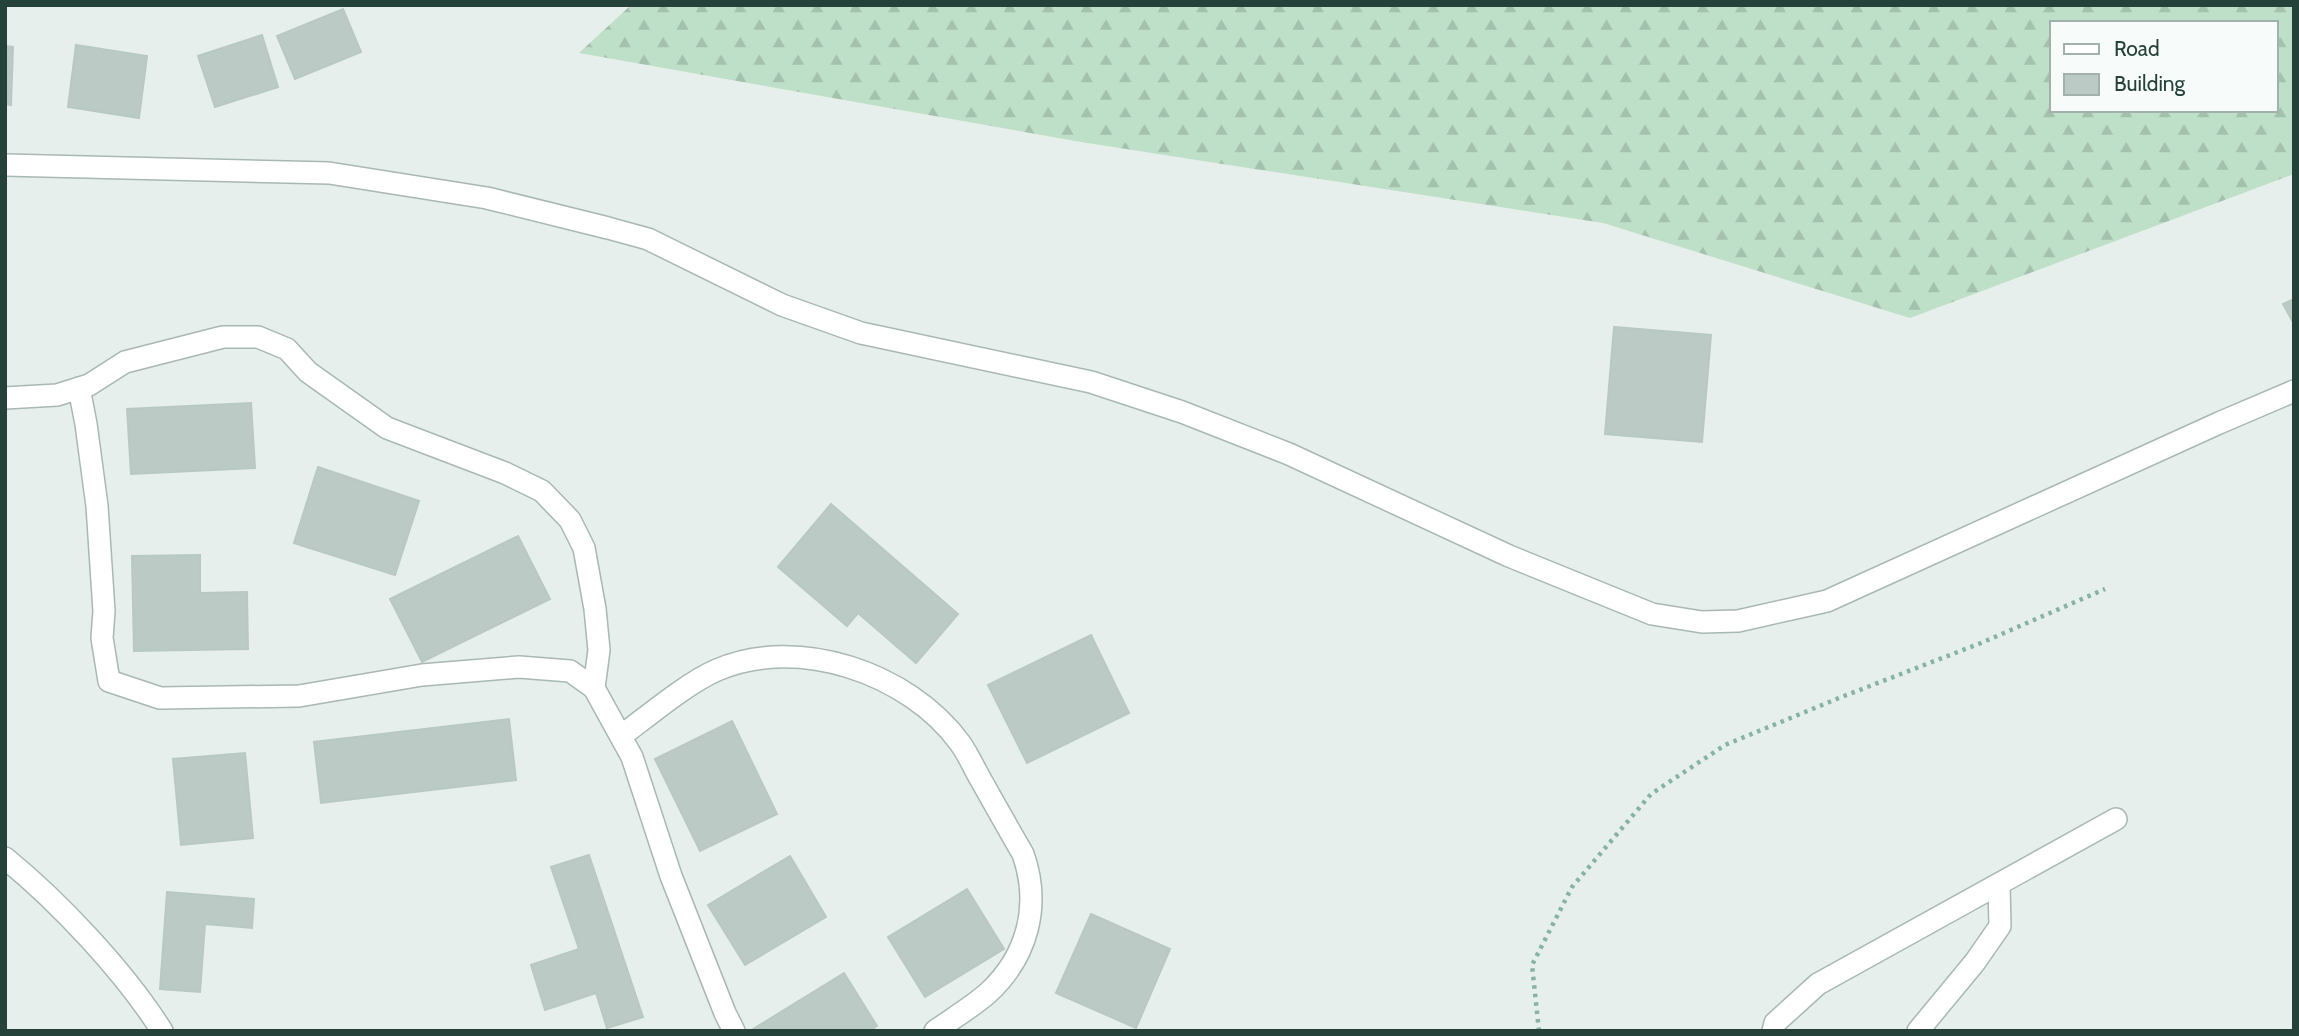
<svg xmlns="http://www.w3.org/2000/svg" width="2299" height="1036" font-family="Cabin,sans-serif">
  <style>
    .forest { fill: url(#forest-firs); fill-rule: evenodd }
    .building { fill: #bbcac4; stroke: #b8c9c2; stroke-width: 2 }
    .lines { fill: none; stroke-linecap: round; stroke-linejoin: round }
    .minor-casing { stroke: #a8b8b2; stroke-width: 24 }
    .path { stroke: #86b3a5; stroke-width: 4.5; stroke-dasharray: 3.5 5; stroke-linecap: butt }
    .minor { stroke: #fff; stroke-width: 21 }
  </style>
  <defs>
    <pattern id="forest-firs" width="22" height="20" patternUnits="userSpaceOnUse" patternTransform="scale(1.75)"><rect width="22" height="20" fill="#bfe0c8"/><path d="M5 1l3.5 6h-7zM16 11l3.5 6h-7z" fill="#a4c1ad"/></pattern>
  </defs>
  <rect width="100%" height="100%" fill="#e6efeb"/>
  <path class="forest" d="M631 5H2294V174L1910 318 1603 223 1081 142 579 53ZM2052 23H2276V110H2052Z"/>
  <g class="building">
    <polygon points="343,9 361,52 295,79 277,36"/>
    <polygon points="262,35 278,87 215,107 198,56"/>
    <polygon points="76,45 147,56 139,118 68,107"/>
    <polygon points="5,46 13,47 11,105 5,104"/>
    <polygon points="2294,299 2294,324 2283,304"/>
    <polygon points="1614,327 1711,335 1702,442 1605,434"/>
    <polygon points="251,403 255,468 131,474 127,409"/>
    <polygon points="318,467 419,501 395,575 294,543"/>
    <polygon points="831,504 958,614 916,663 858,613 847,626 778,567"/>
    <polygon points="518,536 550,599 422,662 390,599"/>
    <polygon points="200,555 200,593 247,592 248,649 134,651 132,556"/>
    <polygon points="1091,635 1129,713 1027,763 988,685"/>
    <polygon points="509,719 516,780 321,803 314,742"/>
    <polygon points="732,721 777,814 700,851 655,759"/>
    <polygon points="245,753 253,838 181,845 173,759"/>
    <polygon points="589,855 643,1017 607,1028 596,993 545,1010 531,965 579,949 551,867"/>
    <polygon points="790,856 826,917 745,965 708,905"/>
    <polygon points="967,889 1004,949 925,997 888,937"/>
    <polygon points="167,892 254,899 252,928 205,924 200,992 160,989"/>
    <polygon points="1091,914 1170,949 1136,1028 1056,993"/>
    <polygon points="844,973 877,1026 869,1031 750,1031"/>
  </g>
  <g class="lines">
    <defs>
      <g id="minor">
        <polyline points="5,165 329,173 487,198 608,228 648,239 782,305 861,333 1091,382 1182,412 1289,454 1509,556 1652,614 1702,622 1738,621 1827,601 2219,423 2294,391"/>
        <polyline points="79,388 86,424 97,506 104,611 102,638 109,681 160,698 299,696 422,675 519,667 570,671 594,688"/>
        <polyline points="5,398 57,395 89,385 125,362 223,337 258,337 287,349 308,372 387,428 505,473 542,491 570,520 584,548 595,609 599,650 594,688 632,757 671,876 725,1013 734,1031"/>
        <path d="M621 736C648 716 687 683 717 670 798 635 909 673 960 743 968 754 974 768 981 780 995 805 1009 830 1023 854 1041 905 1028 956 988 993 972 1007 952 1019 935 1031"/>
        <path d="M5 858C59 902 125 972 162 1031"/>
        <polyline points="1773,1031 1775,1023 1818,984 2116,819"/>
        <polyline points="1918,1031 1975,962 2000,926 1999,885"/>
      </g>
    </defs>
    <use href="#minor" class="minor-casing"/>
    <polyline class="path" points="1539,1031 1532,965 1572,887 1651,794 1725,745 1839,698 1981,643 2105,589"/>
    <use href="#minor" class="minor"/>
  </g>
  <rect width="2299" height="1036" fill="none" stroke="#24423a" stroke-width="14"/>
  <rect x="2050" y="21" width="228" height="91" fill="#f7fbf9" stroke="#a3b1ad" stroke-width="2"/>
  <rect x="2064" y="44" width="35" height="10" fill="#ffffff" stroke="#a3b1ad" stroke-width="2"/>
  <text x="2114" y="56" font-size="21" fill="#24423a">Road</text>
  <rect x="2064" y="74" width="35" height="21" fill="#bbcac4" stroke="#a3b1ad" stroke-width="2"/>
  <text x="2114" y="91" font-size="21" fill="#24423a">Building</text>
</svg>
